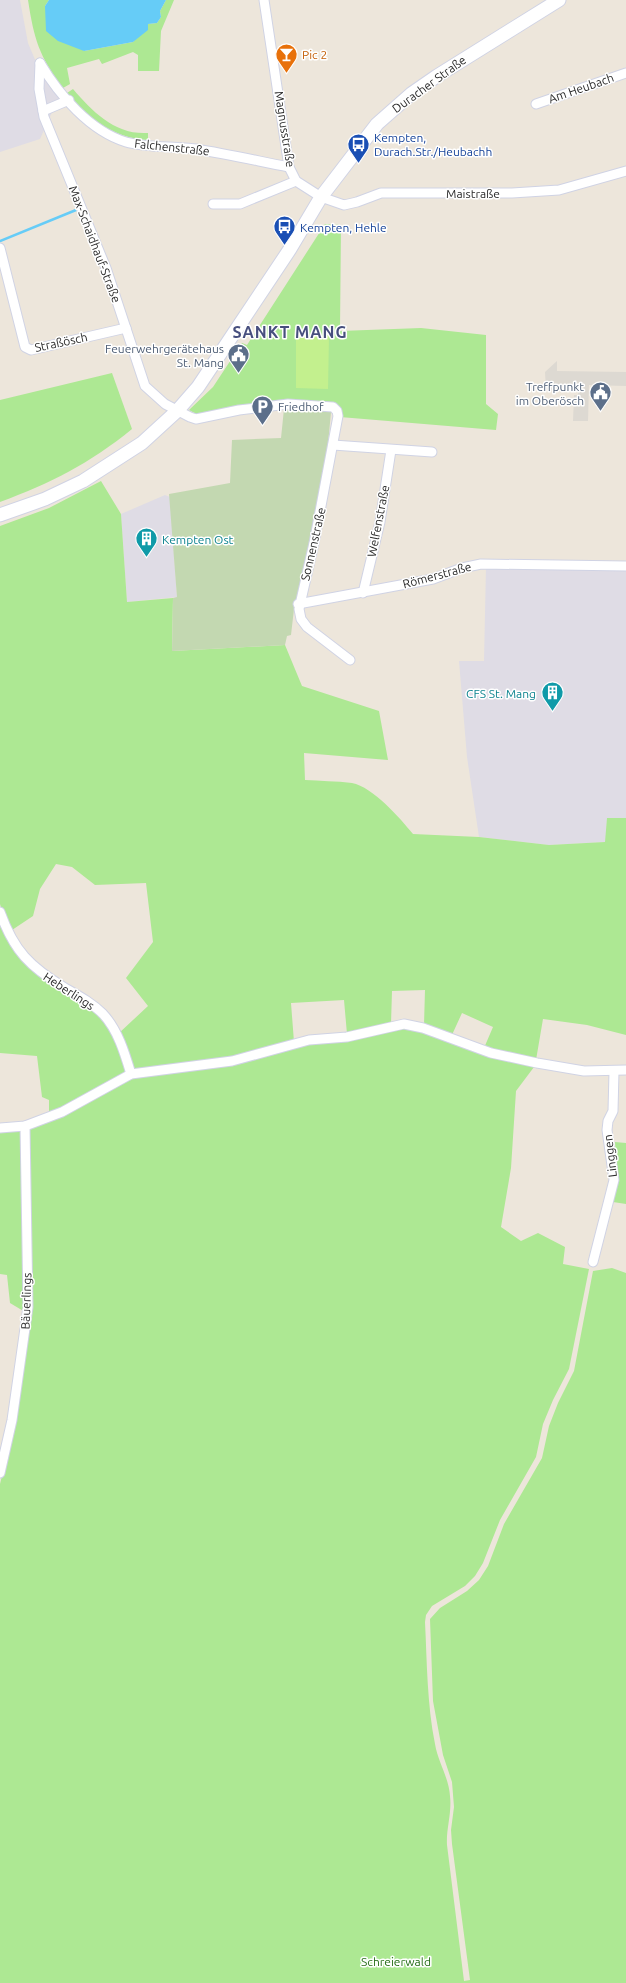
<svg xmlns="http://www.w3.org/2000/svg" width="626" height="1983" font-family="Ubuntu,sans-serif">
  <style>
    .industrial { fill: #dfdce5 }
    .green { fill: #ade893 }
    .cemetery { fill: #c3d8b1 }
    .pitch { fill: #c3f08e }
    .plaza { fill: #ddd9d2 }
    .water { fill: #66ccf7 }
    .lines { fill: none; stroke-linecap: round; stroke-linejoin: round }
    .stream { stroke: #66ccf7; stroke-width: 2.5 }
    .street-casing { stroke: #d0d3e4; stroke-width: 11 }
    .secondary-casing { stroke: #d0d3e4; stroke-width: 15 }
    .street { stroke: #fff; stroke-width: 9 }
    .secondary { stroke: #fff; stroke-width: 13 }
    .labels { text-anchor: middle; dominant-baseline: central; stroke-width: 3; stroke-linejoin: round; paint-order: stroke }
    .food-label { font-size: 12px; fill: #c56008; stroke: #fff; text-anchor: start }
    .street-label { font-size: 12px; fill: #2a2a2a; stroke: #fff }
    .transit-label { font-size: 12px; fill: #164399; stroke: #fff; text-anchor: start }
    .service-label { font-size: 12px; fill: #4e5e75; stroke: #fff; text-anchor: end }
    .culture-label { font-size: 12px; fill: #0d838f; stroke: #fff; text-anchor: start }
    .park-label { font-size: 12px; fill: #246c15; stroke: #fff }
    .district-label { font-size: 16px; font-weight: bold; letter-spacing: 1px; fill: #474f7e; stroke: #fff }
  </style>
  <rect width="100%" height="100%" fill="#ede6db"/>
  <g class="industrial">
    <polygon points="0,0 20,0 28,43 39,69 69,106 53,110 40,139 0,152"/>
    <polygon points="165,495 170,497 177,597 127,602 121,514"/>
    <polygon points="486,567 626,568 626,818 607,818 606,842 549,845 479,837 467,757 459,661 484,661"/>
  </g>
  <g class="green">
    <path d="M28 0H49L45 6 84 51 133 42 148 24 157 23 161 17 160 11 166 0H174L161 31 159 71H138V55L133 52 102 64 99 59 67 68 70 84 63 88C39 56 34 39 28 0Z"/>
    <path d="M73 89C93 112 115 135 148 133V140C113 138 89 119 67 93Z"/>
    <polygon points="325,224 341,225 340,331 421,328 486,335 486,404 498,414 496,430 340,417 333,404 200,416 189,410 213,387 242,343 247,345"/>
    <path d="M112 373 132 429C89 464 51 483 0 502V400Z"/>
    <path d="M101 481 121 514 127 602 173 598 172 651 285 645 302 686 379 711 388 760 304 753 305 780C320 781 336 781 352 783 373 787 400 818 413 834L479 837 549 845 605 842 607 818H626V1035L587 1025 543 1019 536 1060 484 1048 493 1027 462 1013 451 1037 424 1025 425 990 392 991 391 1024 347 1034 344 1000 291 1003 294 1042 232 1059 134 1071 118 1034 148 1006 126 978 153 942 146 883 95 885 72 867 56 864 40 889 33 916 9 932 0 904V526L49 508Z"/>
    <path d="M0 921C4 932 9 947 18 956 46 984 86 994 110 1027 118 1037 124 1060 128 1073L49 1115V1100L42 1097 37 1056 0 1053Z"/>
    <path d="M404 1027 413 1028 534 1067 516 1091 511 1168 501 1227 521 1241 538 1233 565 1247 563 1264 589 1269 569 1369 553 1400 543 1424 536 1457 500 1520 483 1563 475 1576 465 1586 432 1606 426 1615 425 1622C427 1662 427 1704 435 1744 438 1762 449 1778 450 1796 452 1813 446 1829 447 1845L464 1981 470 1980 452 1844 451 1830 454 1807 452 1782 443 1755 433 1701 430 1619 440 1608 467 1591 479 1580 488 1566 504 1524 542 1458 549 1426 558 1403 574 1371 593 1271 612 1268 626 1273V1983H0V1484L10 1442 25 1355 27 1128 131 1076Z"/>
    <polygon points="23,1129 25,1312 10,1303 7,1275 0,1274 0,1133 1,1130"/>
    <polygon points="615,1142 626,1143 626,1204 613,1202 618,1181"/>
  </g>
  <polygon class="cemetery" points="284,409 331,412 328,444 310,543 294,609 291,635 287,636 285,645 172,651 173,598 177,597 169,494 230,483 232,440 281,438"/>
  <polygon class="pitch" points="296,336 329,336 328,389 296,388"/>
  <polygon class="plaza" points="557,361 557,371 626,372 626,386 589,385 588,421 573,421 574,395 578,395 578,389 546,390 545,372"/>
  <polygon class="water" points="49,0 166,0 160,11 161,17 157,23 148,24 148,30 133,42 84,51 58,41 46,31 45,6"/>
  <g class="lines">
    <polyline class="stream" points="0,241 76,210"/>
    <defs>
      <g id="street">
        <polyline points="264,0 289,167 296,181 321,197 344,205 357,202 381,193 512,193 559,190 626,171"/>
        <polyline points="40,63 39,89 44,117 106,268 145,386 165,404 190,417 196,419 239,410 288,404 333,407 337,411 338,416 314,543 299,609 301,619 307,627 350,660"/>
        <path d="M40 63C59 95 90 131 126 142 147 148 174 146 196 149 227 154 258 161 289 167"/>
        <polyline points="536,104 626,73"/>
        <polyline points="43,111 69,100"/>
        <polyline points="213,204 240,204 296,181"/>
        <polyline points="0,248 25,347 31,350 126,328"/>
        <polyline points="333,445 432,452"/>
        <polyline points="363,593 380,522 391,450"/>
        <polyline points="298,604 433,579 462,568 481,564 626,566"/>
        <path d="M0 912C14 951 30 967 65 988 79 996 92 1003 103 1014 118 1030 125 1054 131 1074"/>
        <polyline points="0,1128 25,1126 62,1112 131,1074 232,1061 309,1040 347,1037 404,1024 423,1028 491,1053 537,1063 584,1071 626,1070"/>
        <polyline points="593,1262 614,1180 607,1130 608,1121 613,1111 614,1072"/>
        <polyline points="0,1473 12,1420 28,1307 25,1126"/>
      </g>
      <polyline id="secondary" points="0,515 45,499 83,481 142,443 177,411 198,387 290,249 321,197 377,124 411,94 437,76 559,0"/>
    </defs>
    <use href="#street" class="street-casing"/>
    <use href="#secondary" class="secondary-casing"/>
    <use href="#street" class="street"/>
    <use href="#secondary" class="secondary"/>
  </g>
  <defs>
    <symbol id="bar-pin" viewBox="-11 -11 22 30"><path d="M0 17L-7.5 6A9.5 9.5 0 1 1 7.5 6Z" fill="#e8710a" stroke="#fff"/><path d="M-6-5H6L.8 .8V4.5H3.5V6h-7V4.5H-.8V.8Z" fill="#fff"/></symbol>
    <symbol id="bus-pin" viewBox="-11 -11 22 30"><path d="M0 17L-7.5 6A9.5 9.5 0 1 1 7.5 6Z" fill="#1a4fb4" stroke="#fff"/><path d="M-5-6H5V4H4V6H2V4H-2V6H-4V4H-5ZM-3.5-4V0h7V-4ZM-3.5 1.2v1.5H-2V1.2ZM2 1.2v1.5H3.5V1.2Z" fill="#fff"/></symbol>
    <symbol id="civic-pin" viewBox="-11 -11 22 30"><path d="M0 17L-7.5 6A9.5 9.5 0 1 1 7.5 6Z" fill="#5c6f8a" stroke="#fff"/><path d="M-.6-6.5H3V-4.5H.6V-3L4-1V1h2V6H-6V1h2V-1L-.6-3ZM-1.2 2.5V6h2.4V2.5Z" fill="#fff"/></symbol>
    <symbol id="parking-pin" viewBox="-11 -11 22 30"><path d="M0 17L-7.5 6A9.5 9.5 0 1 1 7.5 6Z" fill="#5c6f8a" stroke="#fff"/><path d="M-3.5-5.5H1a3.5 3.5 0 0 1 0 7H-1V5.5H-3.5ZM-1-3.4V-.6H.8a1.4 1.4 0 0 0 0-2.8Z" fill="#fff"/></symbol>
    <symbol id="building-pin" viewBox="-11 -11 22 30"><path d="M0 17L-7.5 6A9.5 9.5 0 1 1 7.5 6Z" fill="#0f9aa8" stroke="#fff"/><path d="M-4-6H4V6H1V3H-1V6H-4ZM-2.5-4.3h1.7v1.8h-1.7ZM.8-4.3h1.7v1.8H.8ZM-2.5-1h1.7V.8h-1.7ZM.8-1h1.7V.8H.8Z" fill="#fff"/></symbol>
  </defs>
  <g fill-rule="evenodd">
    <use href="#bar-pin" x="274" y="42" width="25" height="34"/>
    <use href="#bus-pin" x="346" y="132" width="25" height="34"/>
    <use href="#bus-pin" x="272" y="214" width="25" height="34"/>
    <use href="#civic-pin" x="226" y="342" width="25" height="34"/>
    <use href="#civic-pin" x="588" y="380" width="25" height="34"/>
    <use href="#parking-pin" x="250" y="394" width="25" height="34"/>
    <use href="#building-pin" x="134" y="526" width="25" height="34"/>
    <use href="#building-pin" x="540" y="680" width="25" height="34"/>
  </g>
  <g class="labels">
    <g class="food-label">
      <text x="302" y="54">Pic 2</text>
    </g>
    <g class="street-label">
      <text transform="translate(429 84) rotate(-36)">Duracher Straße</text>
      <text transform="translate(581 88) rotate(-19)">Am Heubach</text>
      <text transform="translate(285 129) rotate(81)">Magnusstraße</text>
      <text transform="translate(172 147) rotate(6)">Falchenstraße</text>
      <text x="473" y="193">Maistraße</text>
      <text transform="translate(95 244) rotate(69)">Max-Schaidhauf-Straße</text>
      <text transform="translate(61 342) rotate(-12)">Straßösch</text>
      <text transform="translate(378 521) rotate(-79)">Welfenstraße</text>
      <text transform="translate(313 544) rotate(-77)">Sonnenstraße</text>
      <text transform="translate(437 575) rotate(-15)">Römerstraße</text>
      <text transform="translate(69 991) rotate(33)">Heberlings</text>
      <text transform="translate(610 1156) rotate(-97)">Linggen</text>
      <text transform="translate(26 1301) rotate(-88)">Bäuerlings</text>
    </g>
    <g class="transit-label">
      <text x="374" y="137">Kempten,<tspan x="374" dy="14">Durach.Str./Heubachh</tspan></text>
      <text x="300" y="227">Kempten, Hehle</text>
    </g>
    <g class="service-label">
      <text x="224" y="348">Feuerwehrgerätehaus<tspan x="224" dy="14">St. Mang</tspan></text>
      <text x="584" y="386">Treffpunkt<tspan x="584" dy="14">im Oberösch</tspan></text>
      <text x="278" y="406" text-anchor="start">Friedhof</text>
    </g>
    <g class="culture-label">
      <text x="162" y="539">Kempten Ost</text>
      <text x="536" y="693" text-anchor="end">CFS St. Mang</text>
    </g>
    <g class="park-label">
      <text x="396" y="1961">Schreierwald</text>
    </g>
    <g class="district-label">
      <text x="290" y="332">SANKT MANG</text>
    </g>
  </g>
</svg>
